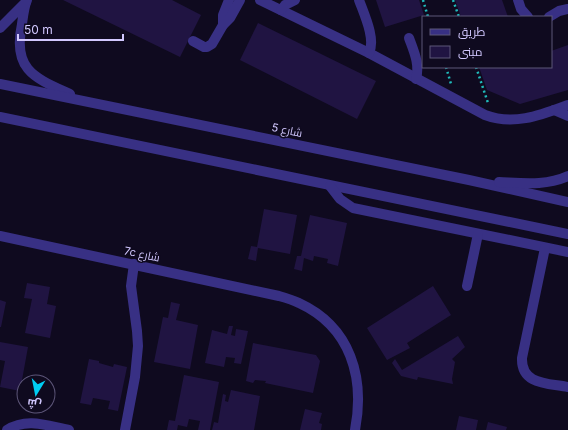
<svg xmlns="http://www.w3.org/2000/svg" width="568" height="430" font-family="Inter,Cairo,sans-serif">
  <style>
    .building { fill: #201442 }
    .lines { fill: none; stroke-linecap: round; stroke-linejoin: round }
    .path { stroke: #20bbbb; stroke-width: 2.5; stroke-dasharray: 2 3; stroke-linecap: butt }
    .minor { stroke: #383084; stroke-width: 10 }
    .labels { text-anchor: middle; dominant-baseline: central; stroke-width: 3; stroke-linejoin: round; paint-order: stroke }
    .street-label { font-size: 11px; fill: #d2c8ff; stroke: #0f0a1f }
  </style>
  <rect width="100%" height="100%" fill="#0f0a1f"/>
  <g class="building">
    <polygon points="63,0 172,0 201,15 180,57"/>
    <polygon points="376,0 419,0 424,15 385,27"/>
    <polygon points="455,0 502,0 508,17 461,17"/>
    <polygon points="258,23 376,81 357,119 240,60"/>
    <polygon points="568,45 568,90 520,104 487,90 479,67 551,67 551,51"/>
    <polygon points="264,209 297,215 290,254 258,248 256,261 248,259 251,246 257,247"/>
    <polygon points="310,215 347,223 338,266 327,263 328,259 314,256 313,261 304,258 302,271 294,269 297,256 301,256"/>
    <polygon points="27,283 50,287 47,304 56,306 50,338 25,333 32,299 24,298"/>
    <polygon points="433,286 451,315 407,343 410,348 387,360 367,328"/>
    <polygon points="0,300 6,302 1,327 0,327"/>
    <polygon points="171,302 180,304 176,320 198,325 190,369 154,362 163,317 168,318"/>
    <polygon points="229,326 233,326 231,335 235,336 236,329 248,331 241,364 234,363 235,358 226,357 224,367 205,363 212,330 227,334"/>
    <polygon points="458,336 465,347 452,359 455,362 452,379 453,384 418,377 417,380 401,376 392,363 395,359 402,370"/>
    <polygon points="0,342 28,347 20,391 0,387 5,361 0,360"/>
    <polygon points="253,343 316,355 320,361 313,393 265,383 266,381 255,380 253,383 246,381"/>
    <polygon points="89,359 99,361 99,363 113,367 114,364 127,367 118,411 108,409 110,401 93,398 91,405 80,403"/>
    <polygon points="184,375 219,382 210,430 198,430 200,421 189,419 187,427 178,425 177,430 167,430 169,420 175,421"/>
    <polygon points="231,390 260,396 254,430 212,430 214,422 218,423 223,394 226,395 225,401 228,402"/>
    <polygon points="305,409 322,413 319,423 322,424 321,430 300,430"/>
    <polygon points="459,416 478,420 476,430 456,430"/>
    <polygon points="488,422 507,427 506,430 486,430"/>
  </g>
  <g class="lines">
    <g class="path">
      <polyline points="423,0 428,17"/>
      <polyline points="453,0 459,17"/>
      <polyline points="446,67 451,84"/>
      <polyline points="476,67 488,103"/>
    </g>
    <g class="minor">
      <path d="M27 0C24 7 23 16 22 24 12 70 35 78 70 94"/>
      <path d="M260 0 369 53 485 115C514 126 541 115 568 105"/>
      <path d="M359 0C364 14 376 39 369 53"/>
      <polyline points="518,0 521,9 528,17"/>
      <polyline points="281,10 285,5 295,0"/>
      <polyline points="549,17 559,11 568,9"/>
      <polyline points="223,25 223,15 229,0"/>
      <polyline points="0,28 26,2"/>
      <path d="M409 38C414 52 420 64 416 79"/>
      <polyline points="193,41 204,47 207,47 212,44 223,25 230,18 240,0"/>
      <polyline points="0,84 469,180 568,202"/>
      <polyline points="554,110 568,116"/>
      <polyline points="0,117 568,234"/>
      <path d="M499 182C523 183 546 186 568 176"/>
      <polyline points="330,186 340,199 353,208 568,252"/>
      <path d="M0 236 279 296C286 298 293 300 299 303 351 327 365 378 355 430"/>
      <path d="M545 248 522 358C521 385 548 383 568 387"/>
      <polyline points="467,286 478,234"/>
      <path d="M7 430C27 417 48 426 69 430"/>
      <polyline points="125,430 135,377 138,346 137,331 131,286 134,264"/>
    </g>
  </g>
  <g class="labels">
    <g class="street-label">
      <text transform="translate(287 130) rotate(12)">شارع 5</text>
      <text transform="translate(142 254) rotate(12)">7c شارع</text>
    </g>
  </g>
  <rect x="422" y="16" width="130" height="52" fill="#0f0a1f" stroke="#5d5679"/>
  <rect x="430" y="29" width="20" height="6" fill="#383084" stroke="#5d5679"/>
  <text x="458" y="36" font-size="12" fill="#d2c8ff">طريق</text>
  <rect x="430" y="46" width="20" height="12" fill="#201442" stroke="#5d5679"/>
  <text x="458" y="56" font-size="12" fill="#d2c8ff">مبنى</text>
  <g transform="translate(36 394) rotate(190)"><circle r="19" fill="#0f0a1f" stroke="#5d5679"/>
  <path d="M0-3L7 15L0 10L-7 15Z" fill="#00cdf3"/>
  <text y="-6" font-size="11" font-weight="bold" text-anchor="middle" fill="#d2c8ff">ش</text>
  </g>
  <path d="M18 34v6h105v-6" fill="none" stroke="#d2c8ff" stroke-width="2"/>
  <text x="24" y="34" font-size="12" fill="#d2c8ff" stroke="#0f0a1f" stroke-width="3" paint-order="stroke">50 m</text>
</svg>
